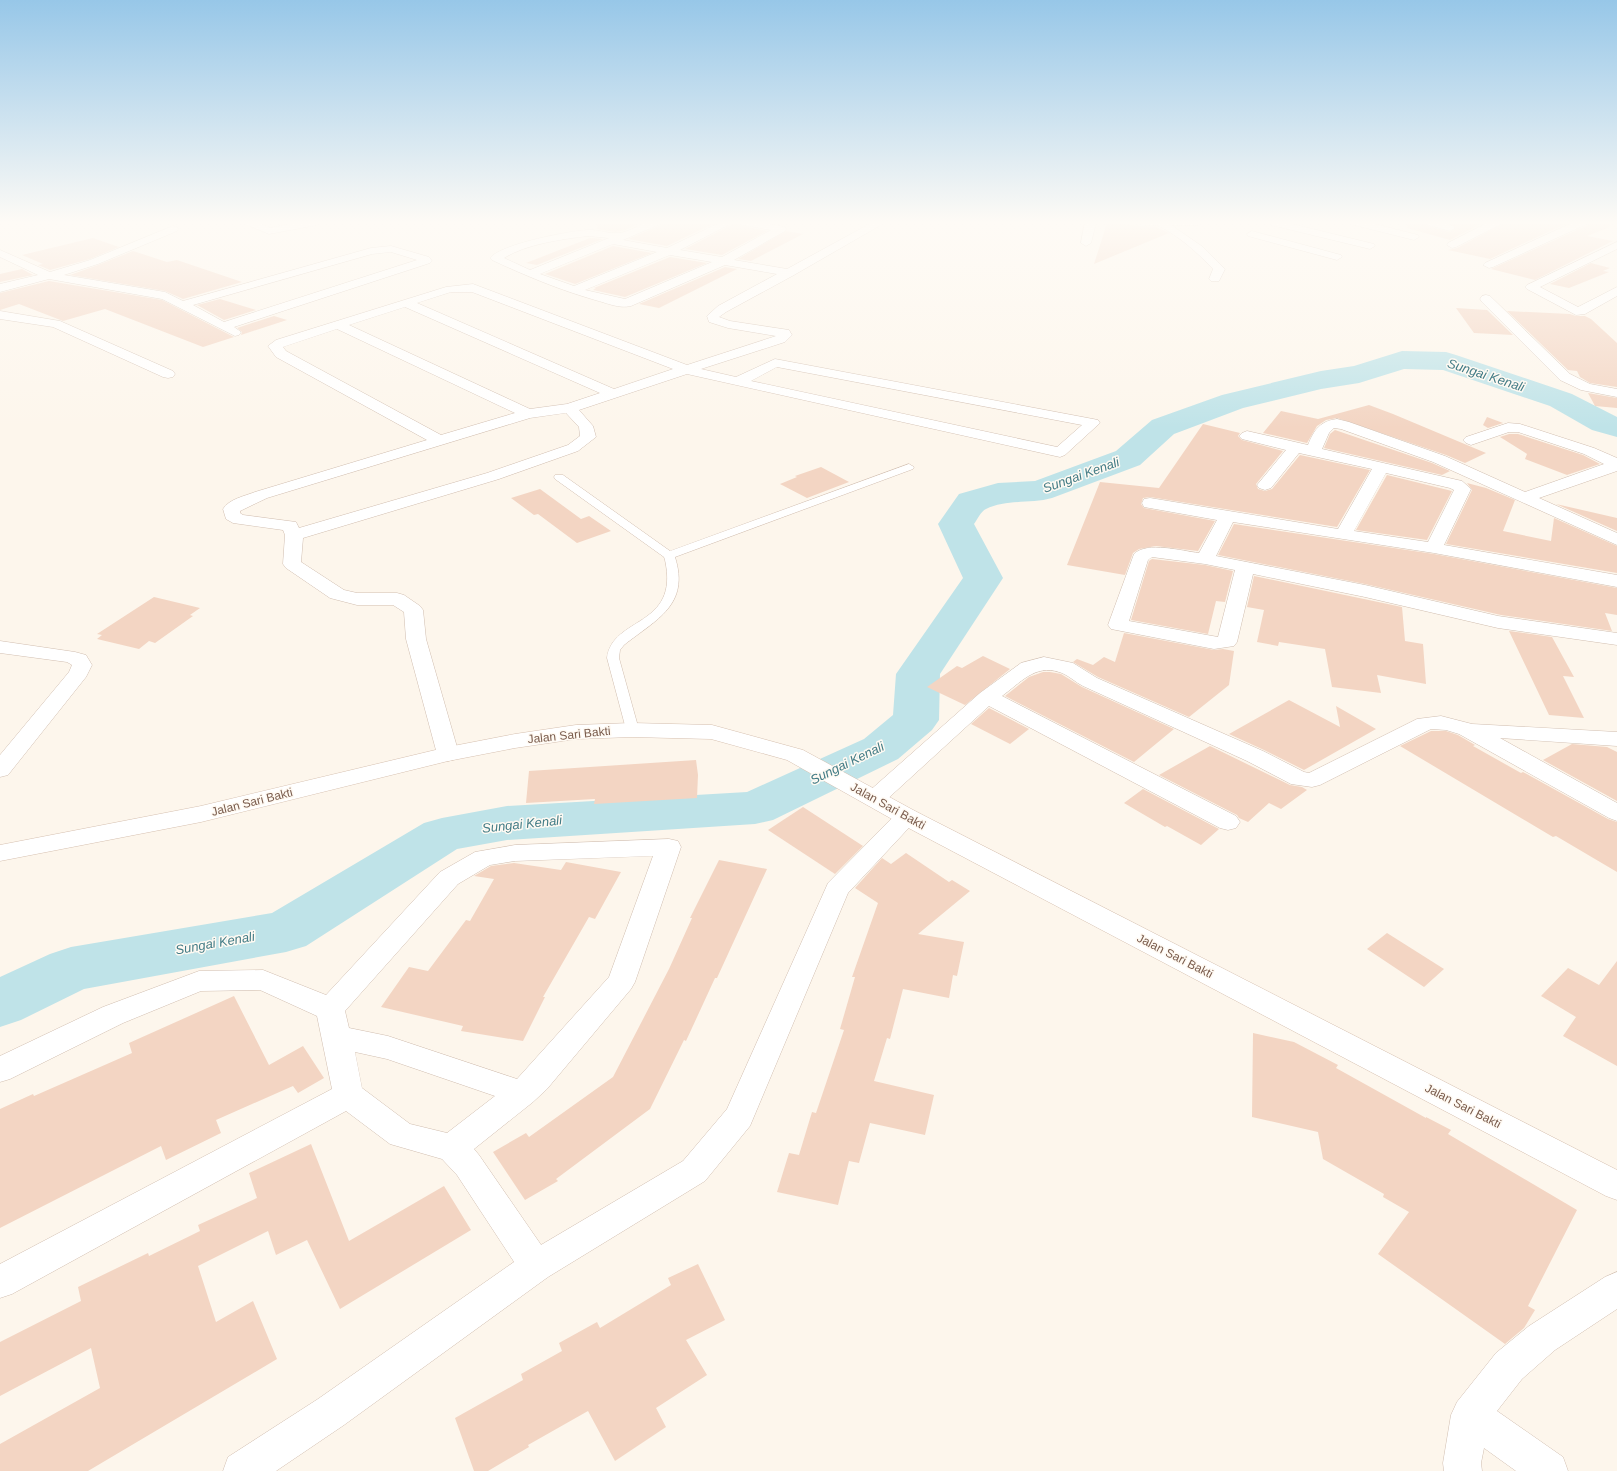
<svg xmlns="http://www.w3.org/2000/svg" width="1617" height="1471" font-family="Helvetica,sans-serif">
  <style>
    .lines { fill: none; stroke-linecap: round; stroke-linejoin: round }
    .river { fill: #bfe3e8; fill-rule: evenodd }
    .building { fill: #f3d5c3 }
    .service-casing { stroke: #d1beb0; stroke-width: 1 }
    .minor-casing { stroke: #d1beb0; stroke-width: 1 }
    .tertiary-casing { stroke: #d1beb0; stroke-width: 1 }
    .secondary-casing { stroke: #d6c0b0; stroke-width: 1 }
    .service { fill: #fff; fill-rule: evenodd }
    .minor { fill: #fff; fill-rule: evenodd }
    .tertiary { fill: #fff; fill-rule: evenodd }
    .secondary { fill: #fff; fill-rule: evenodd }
    .labels { text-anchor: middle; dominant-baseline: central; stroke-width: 3; stroke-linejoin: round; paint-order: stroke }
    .street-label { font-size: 12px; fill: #7a5c4d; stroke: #fffaf3 }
    .water-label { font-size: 13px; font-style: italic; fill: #437c86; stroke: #fffaf3 }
  </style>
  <rect width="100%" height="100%" fill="#fdf6ec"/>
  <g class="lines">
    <path class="river" d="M1402 351 1446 352 1456 355 1572 394 1617 417V437L1592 430 1550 406 1443 370 1404 369 1359 383 1321 389 1243 408 1174 434 1140 465 1052 498C1031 504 1006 499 986 509 981 511 977 520 974 524L1003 578 940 674 939 720 932 730 898 759 773 820 755 824 507 840 457 849 306 946 286 952 84 989 21 1020 0 1027V977L50 954 71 947 272 913 424 823 442 818 507 806 747 792 864 739 893 715 896 674 963 578 938 524 959 494 998 483 1035 481 1116 451 1152 420 1222 395 1321 371 1354 366Z"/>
  </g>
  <g class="building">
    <polygon points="598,222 643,222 625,230 615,232 597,229"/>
    <polygon points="662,222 717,222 667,246 628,239 661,225"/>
    <polygon points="1408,222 1423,222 1425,225 1450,232 1456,228 1447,222 1485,222 1450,240 1407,228"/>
    <polygon points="1506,222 1570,222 1490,259 1448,250 1457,248"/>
    <polygon points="1589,222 1609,222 1610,227 1587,236 1613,241 1535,280 1491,269 1588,225"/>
    <polygon points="735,223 743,226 767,231 722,255 685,249"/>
    <polygon points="1107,223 1156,227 1169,233 1094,264"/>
    <polygon points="786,231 803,234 751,261 738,259"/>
    <polygon points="93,238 119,247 90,259 50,270 38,265 43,264 22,255"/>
    <polygon points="590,238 603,239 537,265 526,263"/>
    <polygon points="613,246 652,253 575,284 545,274"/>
    <polygon points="133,251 167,262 177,260 242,282 183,299 165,291 70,275 98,265"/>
    <polygon points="670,257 707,263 625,297 593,290 596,288 594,288"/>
    <polygon points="1591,263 1610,268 1603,271 1609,272 1569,288 1550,284"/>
    <polygon points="725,267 737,269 659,308 639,304"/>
    <polygon points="22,269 33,275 0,282 0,274"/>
    <polygon points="49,281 162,300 234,337 203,347 105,309 63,321 19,304 0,310 0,293"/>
    <polygon points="220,299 256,310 224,320 197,305"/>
    <polygon points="1456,308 1487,310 1513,335 1474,333"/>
    <polygon points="1507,311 1570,314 1576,316 1585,316 1591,319 1617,343 1617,387 1590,383 1580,377 1577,371 1568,370"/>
    <polygon points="274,316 287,320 241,335 242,332 237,328"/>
    <polygon points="1588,393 1617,398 1617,408 1595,406"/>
    <polygon points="1369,405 1393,414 1486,453 1465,463 1446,455 1337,418 1326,420 1317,426 1307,443 1263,433 1281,411 1318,419"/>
    <polygon points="1487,417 1503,423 1488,428 1483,425"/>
    <polygon points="1203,424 1240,433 1238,436 1242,440 1283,451 1256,484 1258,489 1265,491 1272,489 1300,455 1370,470 1337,527 1150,497 1143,498 1141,504 1144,508 1215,521 1198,551 1156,546 1139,549 1133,553 1125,575 1067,565 1100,482 1159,488"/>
    <polygon points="1335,430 1432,463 1450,471 1442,475 1324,448 1330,434"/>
    <polygon points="1509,434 1518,434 1583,455 1600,464 1567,475 1525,459 1527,454 1500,437"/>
    <polygon points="821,467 849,482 807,498 780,484 797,477 795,476"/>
    <polygon points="1387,475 1452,491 1427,540 1356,530"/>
    <polygon points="1467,483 1486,488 1515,500 1503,531 1551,541 1554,518 1617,546 1617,573 1446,544 1472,490"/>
    <polygon points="540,489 581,519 589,516 611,531 577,543 538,514 534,515 511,498"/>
    <polygon points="1556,504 1617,518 1617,531"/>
    <polygon points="1234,524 1434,554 1617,588 1617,615 1605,613 1612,631 1501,615 1365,584 1218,555"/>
    <polygon points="1152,559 1205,565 1233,571 1225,602 1216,601 1208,634 1131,620 1149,561"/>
    <polygon points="1254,576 1402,607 1405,641 1423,644 1426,684 1377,675 1381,693 1332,687 1325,649 1279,642 1278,646 1257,642 1264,610 1247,607"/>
    <polygon points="154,597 200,608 190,615 193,616 155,643 149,641 139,649 97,639 102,635 97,634"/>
    <polygon points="1509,631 1552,637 1574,677 1563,676 1584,718 1549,715"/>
    <polygon points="1124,633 1214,650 1223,649 1234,651 1229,685 1189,717 1098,677 1073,662 1077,659 1093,665 1104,657 1115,662"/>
    <polygon points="983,656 1010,669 965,705 927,687 957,666 962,668"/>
    <polygon points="1043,672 1050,672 1061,674 1082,687 1174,729 1134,762 1005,696 1029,677"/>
    <polygon points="1289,700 1340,727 1336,706 1376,729 1304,770 1264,750 1229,734"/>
    <polygon points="989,708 1029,729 1010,744 971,724"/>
    <polygon points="1431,731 1446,731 1458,735 1475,745 1473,746 1521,773 1523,772 1608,819 1617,822 1617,872 1556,836 1553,837 1400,746"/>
    <polygon points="1572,744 1607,747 1617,752 1617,801 1543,760"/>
    <polygon points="1210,746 1290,785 1302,787 1307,790 1281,809 1269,803 1248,822 1239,818 1237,815 1159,775"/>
    <polygon points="696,760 698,775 697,798 594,804 595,799 526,803 529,771"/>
    <polygon points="1143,789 1219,829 1201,845 1167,826 1165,827 1124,803"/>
    <polygon points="803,807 863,846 835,874 768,830"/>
    <polygon points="906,853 949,882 952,880 970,891 918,934 964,942 957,976 953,975 949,998 903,989 890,1039 887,1038 874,1081 934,1095 925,1135 870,1123 859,1163 849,1161 838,1205 777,1192 789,1153 799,1155 812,1112 816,1113 844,1030 840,1029 855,977 852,977 878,903 855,888 882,858 891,864"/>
    <polygon points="719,860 767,869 717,978 715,978 686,1041 684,1040 650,1109 556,1179 558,1181 525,1200 493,1152 526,1133 529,1137 613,1077 669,969 692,918 690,918"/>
    <polygon points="566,862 621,872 595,919 589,917 543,997 545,997 523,1041 461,1031 463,1026 381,1007 409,967 428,971 466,920 470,921 494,879 474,876 491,866 514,863 561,870"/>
    <polygon points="1387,933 1444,969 1424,987 1367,949"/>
    <polygon points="1617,961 1617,1066 1563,1036 1576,1017 1541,996 1568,968 1599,985"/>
    <polygon points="234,996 269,1065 303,1046 324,1078 298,1093 293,1086 216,1120 221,1133 166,1160 161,1146 0,1228 0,1109 33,1094 34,1096 132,1053 129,1043"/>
    <polygon points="1253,1033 1294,1042 1338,1065 1336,1068 1426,1118 1426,1117 1451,1130 1448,1134 1577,1210 1528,1306 1535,1310 1524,1328 1505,1344 1378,1254 1409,1212 1383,1197 1384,1194 1323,1159 1318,1132 1252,1117"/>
    <polygon points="311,1144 349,1241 444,1186 471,1230 340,1309 307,1240 276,1255 268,1231 198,1266 216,1322 253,1301 277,1359 88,1471 0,1471 0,1444 100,1388 91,1348 0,1396 0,1342 81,1301 78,1287 148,1253 149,1256 200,1231 198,1225 257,1198 249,1173"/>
    <polygon points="698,1264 725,1320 686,1340 707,1375 656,1408 666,1427 615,1461 588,1411 528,1445 529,1447 488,1471 474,1471 455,1418 523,1380 521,1374 562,1351 559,1343 597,1322 600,1328 671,1285 668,1278"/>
  </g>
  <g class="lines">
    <defs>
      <path id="service" d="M909 464 914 467 913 469 675 557C690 605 657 619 624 645L620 650 619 658 639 730 637 733 632 734 627 733 607 658C612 616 680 628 665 560L664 557 555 479 554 477 555 475H563L670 551Z"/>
      <g id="minor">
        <polygon points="244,222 258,222 270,228 300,222 322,222 317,225 269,234 245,224"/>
        <path d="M647 222H661L660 224 623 240 667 248 721 222H734L680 250 722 257 771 230 743 225 738 222H760L785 227 786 229 785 231 734 260 787 269 873 222H886L794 275 726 312 719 317 730 321 789 330 792 335 785 342 701 369 736 377 775 359 1093 419 1098 420 1100 423 1065 455 1060 457 687 374 579 410 593 426 596 437 578 451 499 479 303 538 301 562 344 590 357 593H397L404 595 420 606 423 610 426 639 459 754 456 759 448 761 440 759 437 754 406 639 404 612 393 605H357L330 598 286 568 283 564 285 535 283 530 233 523 226 519 223 509C229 499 245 496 255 492L427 440 276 357 268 346 276 340 446 287 473 284 687 365 776 336 728 328 709 322 707 316 718 306 777 274 725 265 631 306C619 309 607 303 595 300 560 290 526 276 492 260L490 258C501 244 572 230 591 230 600 230 609 234 618 233 627 233 639 225 647 222ZM588 236 609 238 530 270 504 258C526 244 563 239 588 236ZM613 244 657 252 574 286 540 274ZM670 255 712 262 625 299 585 290ZM451 292H472L673 369 614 389 417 303ZM405 307 600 393 567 404 530 409 349 325ZM337 329 515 413 441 435 286 351 283 347ZM777 367 1082 425 1057 447 751 381ZM566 413 579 427 580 436 568 445 487 473 299 528 296 522 243 515 240 513V511L267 498 530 418Z"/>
        <polygon points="1085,222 1096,223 1091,243 1086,246 1081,243"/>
        <path d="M1138 222H1204L1199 225H1171L1203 247 1225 269 1219 281H1211L1209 279 1213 269C1198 253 1179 236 1159 226 1152 223 1143 228 1138 222Z"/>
        <polygon points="1271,222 1284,222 1374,244 1375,246 1370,249 1271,225"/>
        <polygon points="1349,222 1367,222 1418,235 1419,237 1414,240 1350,224"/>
        <path d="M1424 222C1434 222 1448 221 1455 228L1450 231 1425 224Z"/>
        <polygon points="1489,222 1505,222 1456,247 1452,248 1447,245 1448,243"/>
        <polygon points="1574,222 1588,222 1587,224 1493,267 1489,268 1483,265 1485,263"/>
        <path d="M173 226 177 227 178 229 177 231 98 264 64 275 165 292 183 301 371 248 391 246 429 257 432 261 430 263 234 327 241 332 239 335 235 336 162 299 49 279 0 292V284L38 275 0 257V250L50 272 90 260ZM391 252 417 260 224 322 193 305 372 254Z"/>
        <polygon points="1252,231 1341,255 1342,257 1337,260 1248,236 1247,234"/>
        <polygon points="1617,242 1617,249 1540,287 1578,307 1617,287 1617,296 1585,314 1576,315 1527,289 1525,287 1527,285"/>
        <polygon points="1486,295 1490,296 1570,374 1590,384 1617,389 1617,397 1581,390 1560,380 1482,302 1480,299 1482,296"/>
        <polygon points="0,311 60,321 173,371 175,374 173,377 168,378 163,377 53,327 0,319"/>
        <path d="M1337 419 1349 422 1445 456 1525 492 1604 464 1584 454 1518 432H1509L1471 445 1466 443 1463 440 1466 437 1508 423 1520 424 1594 448 1617 458V471L1539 498 1617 533V545L1433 462 1341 429 1334 428 1329 433 1322 449 1462 481 1471 489 1444 545 1617 575V587L1434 553 1233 522 1216 556 1365 585 1498 616 1617 633V645L1498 628 1365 597 1253 574 1237 642 1234 646 1214 649 1111 629 1108 625 1134 554C1147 541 1182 551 1199 553L1217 520 1144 507 1142 503 1144 499 1150 498 1338 529 1372 469 1299 453 1271 488 1265 490 1259 488 1257 485 1286 450 1242 439 1239 436 1242 433 1247 431 1308 445C1314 430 1320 421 1337 419ZM1386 473 1450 488 1454 490 1428 542 1354 531ZM1152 557 1205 564 1235 570 1218 637 1129 621 1148 560Z"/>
        <polygon points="0,641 75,652 86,655 92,665 86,677 8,775 0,777 0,755 69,672 72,665 67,662 0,653"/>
        <path d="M1044 657 1073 663 1097 678 1263 751 1304 772 1309 773 1417 719 1441 716 1472 724 1617 732V746L1500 738 1617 803V821L1609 818 1459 734 1446 730 1431 729 1320 785 1312 787 1291 784 1247 761 1083 686C1075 682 1067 674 1059 672 1035 664 1020 683 1002 696L1236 816 1240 822 1236 828 1228 830 1220 828 989 706 883 803 875 806 867 803 863 798 867 793 980 693 1021 663Z"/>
        <path d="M669 839 678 841 681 847 635 982 631 989 547 1089 533 1102 474 1149 479 1155 548 1255 553 1266 548 1277 536 1282 524 1277 457 1175 442 1159 390 1144 346 1111 12 1294 0 1298V1264L332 1089 317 1016 260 990 201 991 123 1023 10 1079 0 1082V1056L103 1007 199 971 263 970 326 995 440 872 475 852 515 845ZM653 856 609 977 517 1079 388 1036 349 1028 345 1011 458 884 490 865 515 861ZM355 1052 387 1059 495 1096 447 1133 410 1124 362 1088Z"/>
        <polygon points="1617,1272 1617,1309 1555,1350 1522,1379 1497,1411 1563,1457 1568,1471 1516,1471 1484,1448 1481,1463 1482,1471 1444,1471 1443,1463 1451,1415 1457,1402 1496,1353 1529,1326 1605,1277"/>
      </g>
      <polygon id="tertiary" points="907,809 915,811 919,817 848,893 750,1126 705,1181 548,1277 344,1425 276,1471 223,1471 228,1457 318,1399 524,1255 683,1161 727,1109 828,883 899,811"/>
      <polygon id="secondary" points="632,723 712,725 803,750 915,811 1617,1170 1617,1200 1606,1196 899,823 787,760 711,739 632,737 576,739 515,748 448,761 201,822 0,861 0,845 201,806 448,747 515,734 576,725"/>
    </defs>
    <use href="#service" class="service-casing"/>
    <use href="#minor" class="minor-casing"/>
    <use href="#tertiary" class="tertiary-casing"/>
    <use href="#secondary" class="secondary-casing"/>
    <use href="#service" class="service"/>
    <use href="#minor" class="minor"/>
    <use href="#tertiary" class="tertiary"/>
    <use href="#secondary" class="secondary"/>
  </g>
  <linearGradient id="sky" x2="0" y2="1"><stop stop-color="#97c7e8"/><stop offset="0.52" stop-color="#fefbf6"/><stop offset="1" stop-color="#fefbf6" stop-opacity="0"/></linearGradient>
  <rect width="1617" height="428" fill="url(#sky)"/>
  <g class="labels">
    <g class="street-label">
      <text transform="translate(569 735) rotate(-6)">Jalan Sari Bakti</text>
      <text transform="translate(252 802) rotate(-14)">Jalan Sari Bakti</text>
      <text transform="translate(888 806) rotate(29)">Jalan Sari Bakti</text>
      <text transform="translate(1175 956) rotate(27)">Jalan Sari Bakti</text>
      <text transform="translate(1463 1106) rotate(27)">Jalan Sari Bakti</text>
    </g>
    <g class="water-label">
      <text transform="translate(1486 375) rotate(18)">Sungai Kenali</text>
      <text transform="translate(1081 475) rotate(-20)">Sungai Kenali</text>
      <text transform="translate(847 763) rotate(-26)">Sungai Kenali</text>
      <text transform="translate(522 824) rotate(-6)">Sungai Kenali</text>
      <text transform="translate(215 943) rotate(-10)">Sungai Kenali</text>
    </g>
  </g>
</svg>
